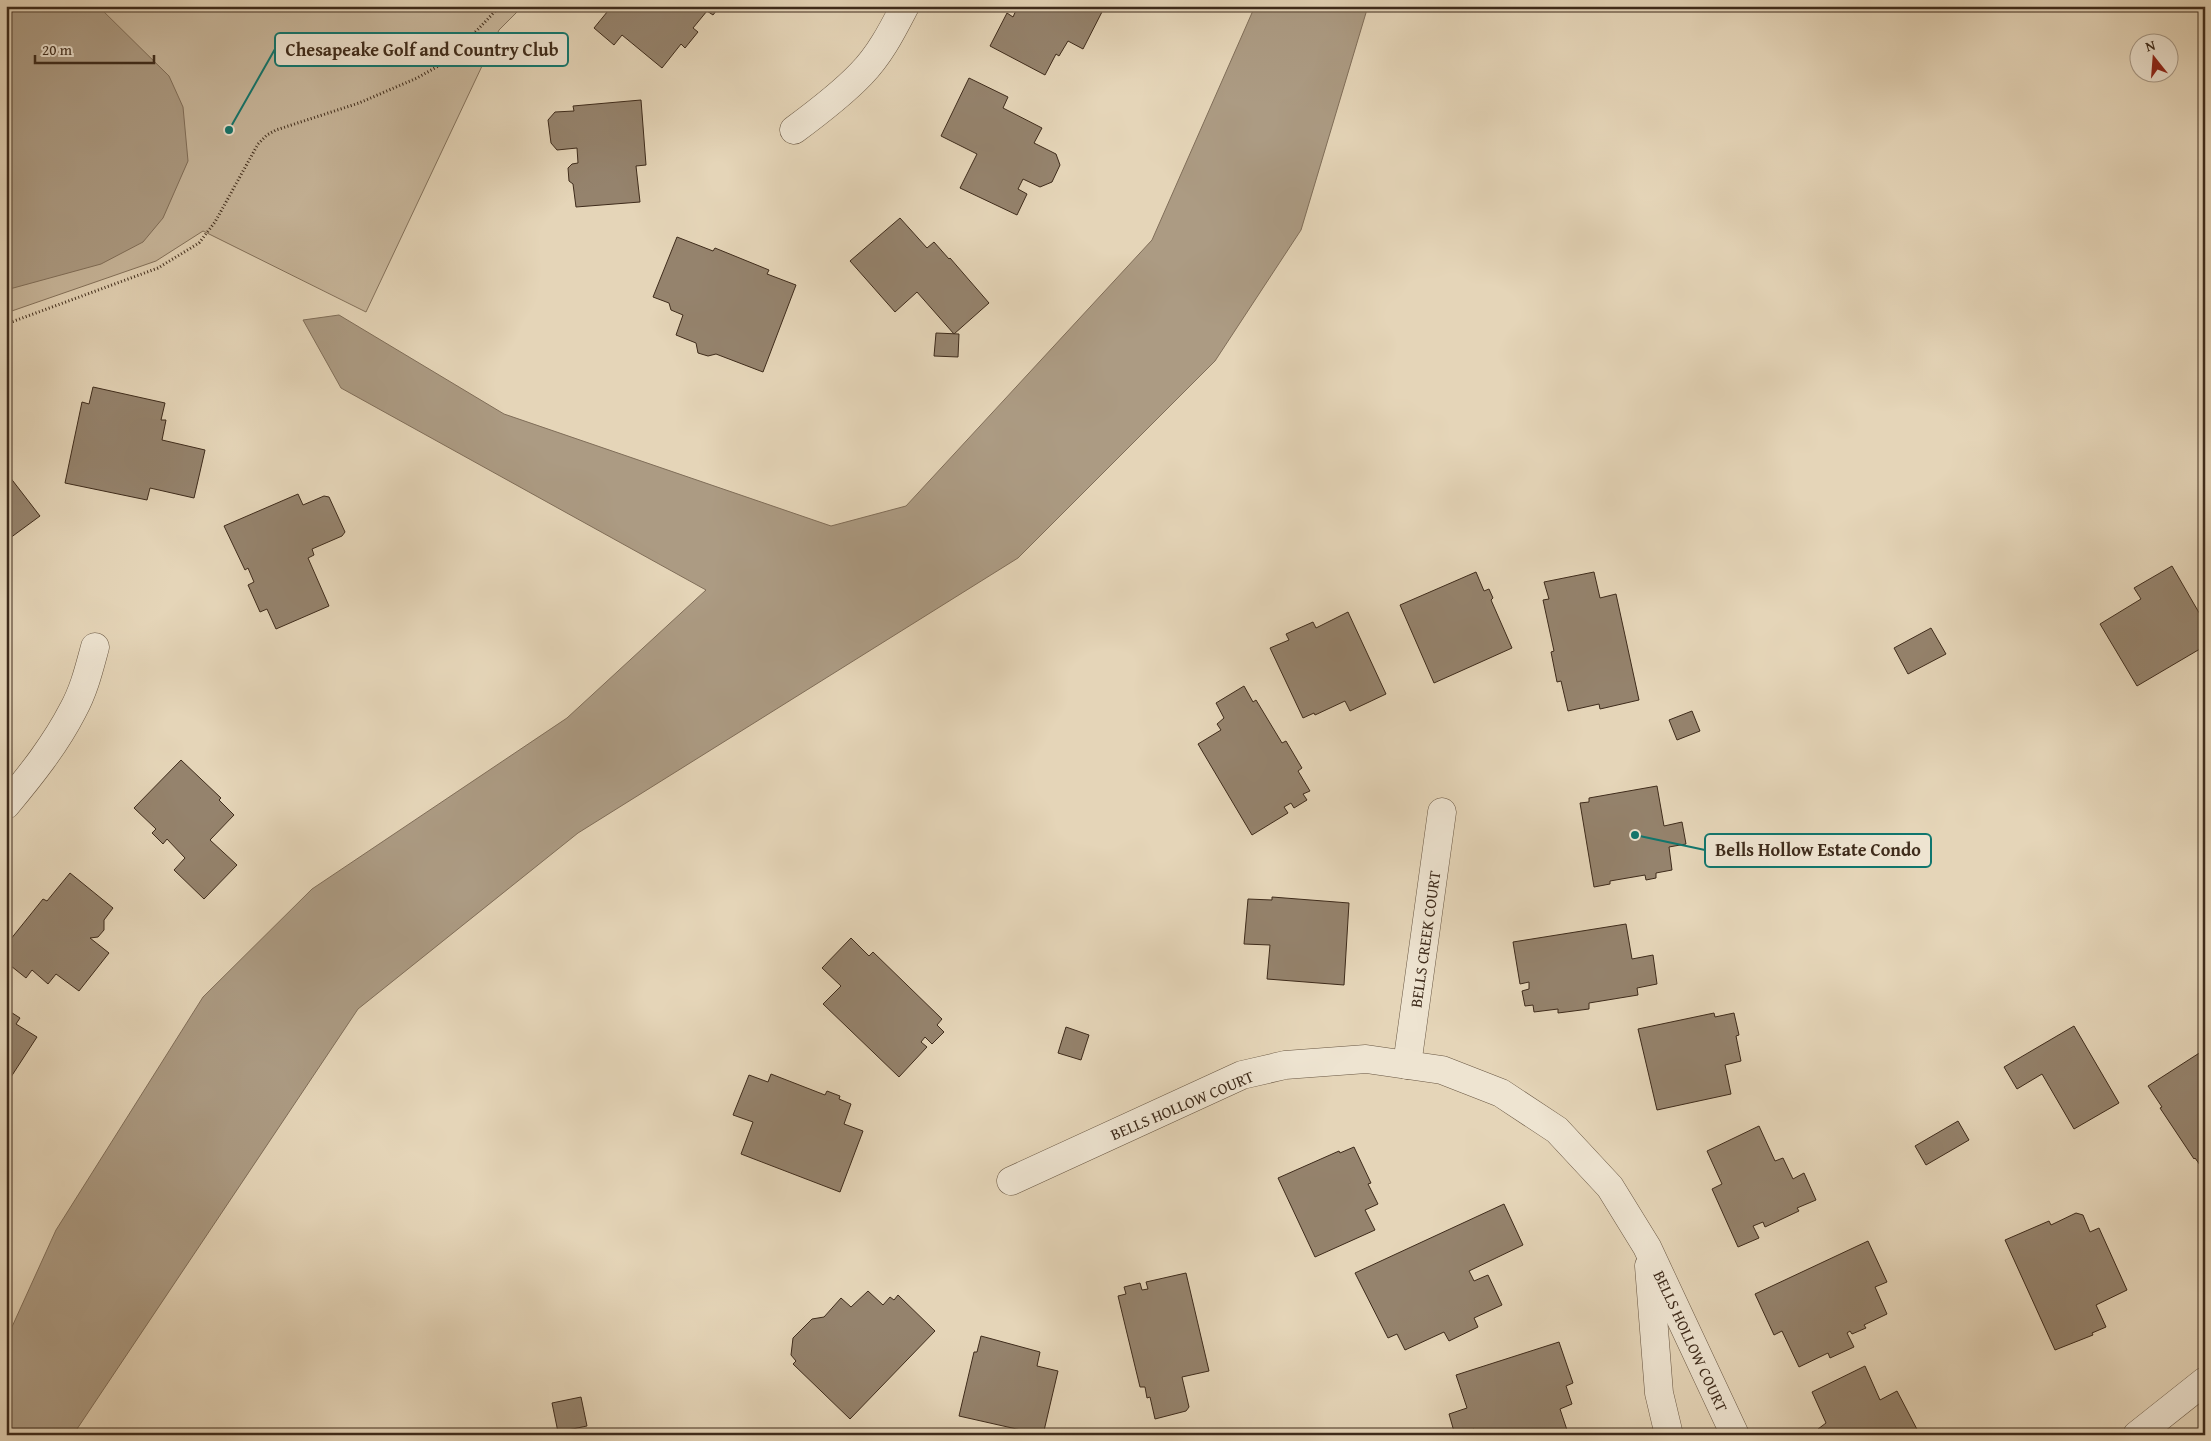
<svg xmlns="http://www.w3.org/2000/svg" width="2211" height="1441" font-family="'Gentium Book Plus',serif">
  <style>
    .green { fill: #c9b89d; stroke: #84725c }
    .water { fill: #ac9b83; stroke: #806e59 }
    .building { fill: #95836d; stroke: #3e2b1b }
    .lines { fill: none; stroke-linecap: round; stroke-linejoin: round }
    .minor-casing { stroke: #685642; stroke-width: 29 }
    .path { stroke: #3e2b1b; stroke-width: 3; stroke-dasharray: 1 2.5; stroke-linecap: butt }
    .minor { stroke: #eee4d1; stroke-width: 28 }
    .labels { text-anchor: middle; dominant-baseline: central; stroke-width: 4; stroke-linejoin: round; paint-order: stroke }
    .street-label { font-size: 16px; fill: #3e2b1b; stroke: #eee4d1 }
    .leader { fill: none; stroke: #0f766e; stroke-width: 2 }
    .callout-dot { fill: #0f766e; stroke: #eee4d1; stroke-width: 2 }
    .callout { fill: #eee4d1; stroke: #0f766e; stroke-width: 2 }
    .callout-label { font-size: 18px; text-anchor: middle; font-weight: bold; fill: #3e2b1b }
  </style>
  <rect width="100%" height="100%" fill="#e5d5b8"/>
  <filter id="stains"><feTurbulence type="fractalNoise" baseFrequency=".004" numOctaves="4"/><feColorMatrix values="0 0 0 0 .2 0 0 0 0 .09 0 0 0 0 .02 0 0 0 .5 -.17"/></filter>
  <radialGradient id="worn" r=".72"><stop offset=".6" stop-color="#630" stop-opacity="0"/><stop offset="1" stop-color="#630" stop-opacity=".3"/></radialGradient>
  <polygon class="green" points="6,6 523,6 499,30 366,312 203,231 156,261 6,313"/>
  <g class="water">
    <polygon points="6,6 98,6 169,76 183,107 188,161 163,218 143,242 101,264 6,290"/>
    <polygon points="1255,6 1368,6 1301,230 1215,361 1018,558 578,833 358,1009 73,1435 6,1435 6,1340 56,1230 203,997 312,889 567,718 706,590 341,388 303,320 339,315 504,414 831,526 906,506 1152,240"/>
  </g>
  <g class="building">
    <polygon points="612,6 720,6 713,15 707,11 693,28 698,32 685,48 681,44 662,68 622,35 614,45 594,28"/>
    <polygon points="1018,6 1105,6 1083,49 1068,41 1059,56 1056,54 1045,75 990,46 1007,13 1013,17"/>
    <polygon points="969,78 1008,97 1003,108 1042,128 1034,143 1056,154 1060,165 1052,182 1040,187 1023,179 1018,189 1027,194 1017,215 960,188 977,154 941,136"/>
    <polygon points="641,100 646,165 636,166 640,202 576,207 573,184 569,181 568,168 572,164 578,163 577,148 557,150 551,143 548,120 555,112 574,111 573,106"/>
    <polygon points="900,218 927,248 934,242 949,259 950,258 989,303 954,334 917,292 895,312 850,261"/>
    <polygon points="677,237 713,251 715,248 769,270 767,274 796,285 763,372 716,354 708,356 698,353 696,343 676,335 683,315 671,310 669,303 653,297"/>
    <polygon points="936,333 959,334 958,357 934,356"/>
    <polygon points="93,387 165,403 161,420 166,420 162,440 205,450 194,498 150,488 147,500 65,483 82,402 89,404"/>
    <polygon points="6,472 40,516 6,541"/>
    <polygon points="298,494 303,505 324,496 329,497 345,532 342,536 312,549 314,555 308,558 329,606 276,629 267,609 260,612 248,585 254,582 248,568 245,570 224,526"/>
    <polygon points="2172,566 2205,623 2205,646 2137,686 2100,624 2141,599 2134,588"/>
    <polygon points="1476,572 1484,591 1489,589 1493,598 1491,600 1512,648 1434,683 1400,605"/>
    <polygon points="1594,572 1600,598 1616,594 1639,700 1600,709 1599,704 1568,711 1561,681 1557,682 1551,652 1554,651 1543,600 1549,599 1544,582"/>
    <polygon points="1348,612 1386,694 1350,711 1345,701 1315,715 1314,713 1303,718 1270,648 1289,640 1286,634 1313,622 1316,628"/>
    <polygon points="1931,628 1946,654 1908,674 1894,648"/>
    <polygon points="1244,686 1253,702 1256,700 1282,743 1286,741 1302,768 1298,771 1310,791 1303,794 1307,800 1294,808 1291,803 1284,807 1288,813 1252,835 1198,744 1221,730 1217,724 1224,718 1216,703"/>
    <polygon points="1692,711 1700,731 1677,740 1669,720"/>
    <polygon points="181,760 221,798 219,800 234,815 210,840 237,865 204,899 174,870 185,858 167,839 163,844 152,833 156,829 134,808"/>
    <polygon points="1657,786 1664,826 1682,822 1686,844 1669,847 1672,870 1656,873 1656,878 1646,880 1645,875 1610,881 1610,884 1594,887 1580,803 1589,802 1589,798"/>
    <polygon points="70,873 113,908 104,920 104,930 98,937 90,938 109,953 79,991 56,974 48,984 32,970 26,978 6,962 6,945 43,899 47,901"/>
    <polygon points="1272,897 1349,903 1344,985 1267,979 1270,945 1244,944 1248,899 1272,900"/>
    <polygon points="1626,924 1632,959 1653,955 1657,984 1637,988 1638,995 1589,1003 1589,1009 1558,1013 1558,1009 1534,1012 1533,1005 1525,1006 1522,991 1529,989 1529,982 1520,984 1513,942"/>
    <polygon points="851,938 869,956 873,952 942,1019 937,1025 944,1032 932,1044 925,1037 921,1042 927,1047 899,1077 823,1004 841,986 822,968"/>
    <polygon points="6,1009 20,1018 16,1024 37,1037 9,1080 6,1078"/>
    <polygon points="1714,1013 1715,1017 1734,1013 1739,1035 1736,1036 1741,1061 1725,1065 1731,1094 1657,1110 1638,1029"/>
    <polygon points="2074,1026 2119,1103 2074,1129 2042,1074 2017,1089 2004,1067"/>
    <polygon points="1066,1027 1089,1035 1081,1060 1058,1053"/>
    <polygon points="2204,1050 2205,1051 2205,1172 2195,1158 2194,1159 2160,1108 2162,1107 2148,1086"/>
    <polygon points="771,1074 825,1095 827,1091 840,1096 839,1099 851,1104 844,1124 863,1131 840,1192 741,1154 753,1122 733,1115 749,1075 768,1082"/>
    <polygon points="1958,1121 1969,1140 1926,1165 1915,1146"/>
    <polygon points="1759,1126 1775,1161 1783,1158 1793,1179 1804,1173 1816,1200 1797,1208 1799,1211 1765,1227 1763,1222 1753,1226 1759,1238 1738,1247 1712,1189 1722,1184 1707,1151"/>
    <polygon points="1354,1147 1371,1183 1368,1184 1378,1204 1365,1210 1375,1230 1315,1257 1278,1178 1339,1151 1340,1153"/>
    <polygon points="1504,1204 1523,1245 1469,1271 1474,1281 1488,1275 1502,1305 1474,1318 1478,1327 1449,1341 1444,1332 1405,1350 1397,1334 1388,1338 1355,1273"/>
    <polygon points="2076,1213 2083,1215 2090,1232 2099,1228 2127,1290 2096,1305 2106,1327 2092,1333 2093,1335 2055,1350 2005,1240 2049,1221 2051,1225"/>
    <polygon points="1868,1241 1887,1282 1875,1287 1887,1314 1864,1325 1866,1328 1852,1334 1850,1331 1847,1333 1854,1347 1830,1358 1828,1353 1799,1367 1782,1331 1774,1335 1755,1294"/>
    <polygon points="1186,1273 1209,1371 1182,1377 1189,1407 1186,1411 1155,1419 1150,1397 1147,1398 1145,1387 1140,1387 1118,1296 1126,1294 1124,1287 1140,1283 1142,1290 1148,1289 1146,1282"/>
    <polygon points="868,1291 883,1305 890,1297 894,1300 898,1295 935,1331 850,1419 793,1364 796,1361 791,1355 793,1338 812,1319 824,1317 841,1298 851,1307"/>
    <polygon points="981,1336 1040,1352 1037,1366 1058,1371 1043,1435 959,1416 974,1352 977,1352"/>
    <polygon points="1559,1342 1573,1383 1566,1386 1572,1404 1560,1409 1567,1430 1552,1435 1472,1435 1476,1434 1474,1429 1455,1435 1449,1414 1467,1408 1456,1375"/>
    <polygon points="1865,1366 1880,1400 1897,1391 1920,1435 1820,1435 1818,1429 1826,1423 1812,1392"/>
    <polygon points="581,1397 587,1426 558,1432 552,1403"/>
  </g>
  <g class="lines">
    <defs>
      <g id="minor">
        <path d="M794 130C817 113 841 95 861 74 880 55 893 29 905 6"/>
        <path d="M6 805C31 775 55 745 73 710 84 690 89 669 95 647"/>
        <polyline points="1407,1065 1442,812"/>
        <polyline points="1011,1181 1242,1075 1285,1065 1366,1059 1442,1070 1501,1093 1557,1130 1610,1187 1647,1247 1735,1435"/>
        <polyline points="1649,1266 1659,1393 1669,1435"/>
        <polyline points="2137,1435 2205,1381"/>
      </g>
    </defs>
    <use href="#minor" class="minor-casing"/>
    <polyline class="path" points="6,324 158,268 199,243 215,222 258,144 267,135 276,130 359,103 417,78 449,60 500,6"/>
    <use href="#minor" class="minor"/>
  </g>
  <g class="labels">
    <g class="street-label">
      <text transform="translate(1425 939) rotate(-82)">BELLS CREEK COURT</text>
      <text transform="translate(1182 1105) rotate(-23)">BELLS HOLLOW COURT</text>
      <text transform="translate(1691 1341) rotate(65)">BELLS HOLLOW COURT</text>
    </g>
  </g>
  <path class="leader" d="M229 130L275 49M1635 835L1705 850"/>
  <g class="callout-dot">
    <circle cx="229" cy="130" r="5"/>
    <circle cx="1635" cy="835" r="5"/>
  </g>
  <g class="callout">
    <rect x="275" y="33" width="293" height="33" rx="5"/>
    <rect x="1705" y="834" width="226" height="33" rx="5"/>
  </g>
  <g class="callout-label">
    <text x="422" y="56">Chesapeake Golf and Country Club</text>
    <text x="1818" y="856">Bells Hollow Estate Condo</text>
  </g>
  <rect width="2211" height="1441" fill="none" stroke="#e5d5b8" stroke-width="25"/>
  <rect x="8" y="8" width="2196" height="1426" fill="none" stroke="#3e2b1b" stroke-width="2.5"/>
  <rect x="12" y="12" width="2186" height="1416" fill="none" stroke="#3e2b1b"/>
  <g transform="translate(2154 58) rotate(343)"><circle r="24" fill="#eee4d1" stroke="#a89a88"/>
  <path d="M0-4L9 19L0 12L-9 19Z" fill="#8f2418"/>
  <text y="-8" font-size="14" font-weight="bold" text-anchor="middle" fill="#3e2b1b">N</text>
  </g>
  <path d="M35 55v8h119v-8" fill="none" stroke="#3e2b1b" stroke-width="2.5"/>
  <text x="42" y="55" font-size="15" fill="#3e2b1b" stroke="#eee4d1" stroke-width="4" paint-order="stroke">20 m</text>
  <rect width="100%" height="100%" filter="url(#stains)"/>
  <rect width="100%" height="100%" fill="url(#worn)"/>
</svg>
